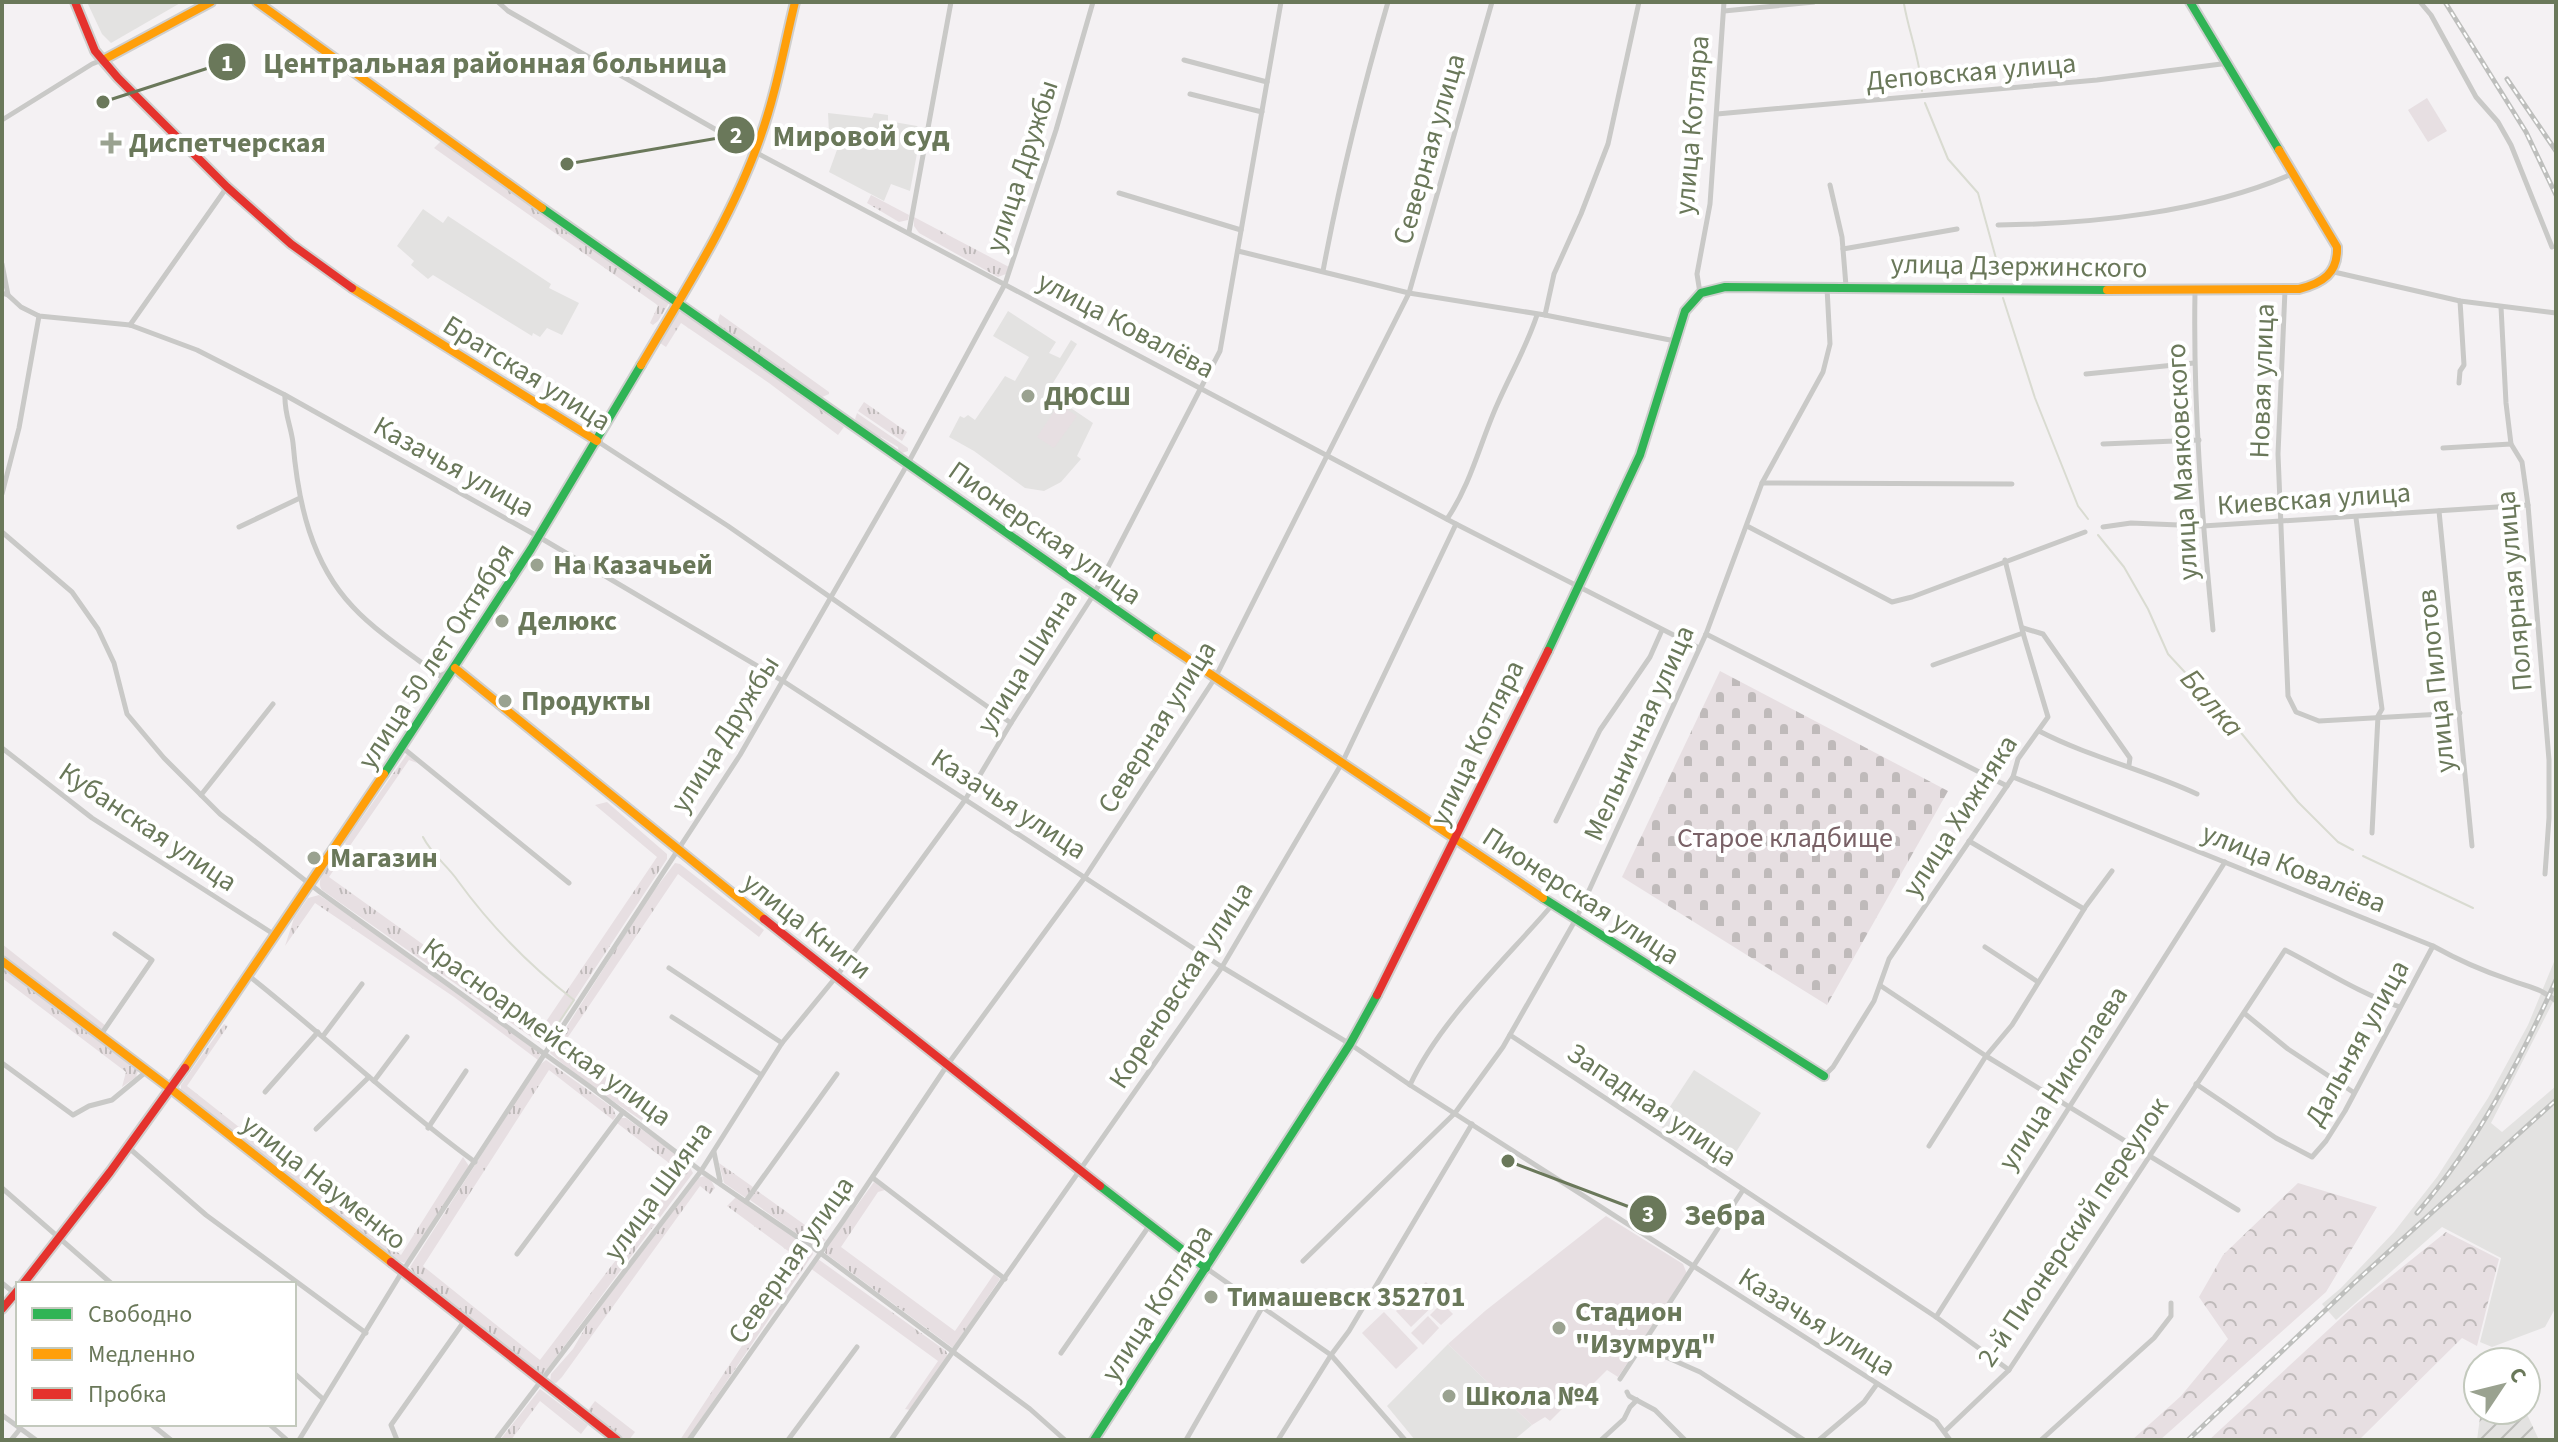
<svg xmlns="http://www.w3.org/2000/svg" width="2558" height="1442" font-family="'Source Sans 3',sans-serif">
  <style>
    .built { fill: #e3e2e1 }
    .industrial { fill: url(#industrial-furrows) }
    .grass { fill: url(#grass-tufts) }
    .forest { fill: url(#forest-crowns) }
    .cemetery { fill: url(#cemetery-stones) }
    .pitch { fill: #e7dfe2 }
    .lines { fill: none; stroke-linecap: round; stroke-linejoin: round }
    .stream { stroke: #d9dbd1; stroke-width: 2 }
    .fast-casing { stroke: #cfcfce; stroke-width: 12 }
    .slow-casing { stroke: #cfcfce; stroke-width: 12 }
    .jam-casing { stroke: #cfcfce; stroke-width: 12 }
    .street { stroke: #c9c9c7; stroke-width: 5 }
    .fast { stroke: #30b455; stroke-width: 8 }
    .slow { stroke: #ff9f0a; stroke-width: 8 }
    .jam { stroke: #e5322d; stroke-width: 8 }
    .rail-casing { stroke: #bebfbd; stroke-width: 5 }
    .rail { stroke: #fff; stroke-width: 2; stroke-dasharray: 6; stroke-linecap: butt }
    .poi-dot { fill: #9aa290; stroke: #fff; stroke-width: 3 }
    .labels { text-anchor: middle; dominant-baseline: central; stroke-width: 8; stroke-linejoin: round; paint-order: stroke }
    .street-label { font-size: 28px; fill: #6a785a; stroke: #fff }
    .poi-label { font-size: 28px; font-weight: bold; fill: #6a785a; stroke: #fff; text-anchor: start }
    .park-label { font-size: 28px; fill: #796166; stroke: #fff }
    .water-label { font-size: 30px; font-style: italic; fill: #707959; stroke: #fff }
    .leader { fill: none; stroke: #6a785a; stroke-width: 3 }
    .callout-dot { fill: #6a785a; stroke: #fff; stroke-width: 3 }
    .mark-label { font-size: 24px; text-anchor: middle; font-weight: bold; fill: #fff }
    .callout-label { font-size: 30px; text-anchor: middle; font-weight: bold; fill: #6a785a; stroke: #fff; stroke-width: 8; stroke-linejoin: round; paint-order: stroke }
  </style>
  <defs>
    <pattern id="industrial-furrows" width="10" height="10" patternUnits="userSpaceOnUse" patternTransform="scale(2)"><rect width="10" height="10" fill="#e3e2e1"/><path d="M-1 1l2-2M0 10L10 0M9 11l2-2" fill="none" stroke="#bcbcb9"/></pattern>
    <pattern id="grass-tufts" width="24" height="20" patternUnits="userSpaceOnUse" patternTransform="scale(2)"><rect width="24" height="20" fill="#e7dfe2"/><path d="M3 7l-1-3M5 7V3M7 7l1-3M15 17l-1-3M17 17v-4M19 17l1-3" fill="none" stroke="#bfbaba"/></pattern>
    <pattern id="forest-crowns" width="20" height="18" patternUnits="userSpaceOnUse" patternTransform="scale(2)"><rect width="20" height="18" fill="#e7dfe2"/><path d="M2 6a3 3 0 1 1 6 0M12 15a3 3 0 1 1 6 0" fill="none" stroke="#bfbaba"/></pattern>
    <pattern id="cemetery-stones" width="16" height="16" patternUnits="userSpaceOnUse" patternTransform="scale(2)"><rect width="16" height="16" fill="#e7dfe2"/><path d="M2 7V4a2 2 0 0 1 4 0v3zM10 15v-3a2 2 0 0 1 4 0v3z" fill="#bfbaba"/></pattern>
  </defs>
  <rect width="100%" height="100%" fill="#f4f1f3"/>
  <g class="built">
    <polygon points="87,2 182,2 111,43 102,34"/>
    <polygon points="828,113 872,118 874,113 888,115 888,121 917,126 921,132 910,191 891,184 884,201 829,172 838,147 825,142 829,133"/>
    <polygon points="423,209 443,223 448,216 551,284 549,288 579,303 562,335 547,328 540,337 533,333 532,336 433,275 428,279 411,265 414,261 397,246"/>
    <polygon points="1008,311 1056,342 1049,353 1060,358 1071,340 1077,344 1053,383 1065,389 1062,402 1093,423 1077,456 1081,459 1061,482 1044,491 1025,488 974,451 949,437 960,416 964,418 968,415 975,420 1005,376 1015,381 1029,357 993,336"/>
    <polygon points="2556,957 2556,994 2553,1002 2491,1123 2502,1132 2556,1086 2556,1307 2545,1327 2492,1347 2480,1342 2501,1258 2442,1227 2336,1320 2322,1304 2341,1288 2394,1232 2437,1177 2488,1098 2528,1025"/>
    <polygon points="1694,1070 1761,1113 1725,1169 1658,1125"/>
    <polygon points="1448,1344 1532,1425 1514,1440 1415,1440 1387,1406"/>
  </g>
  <polygon class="industrial" points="2481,1410 2525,1410 2539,1440 2477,1440"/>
  <g class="grass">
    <polygon points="440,142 444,142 667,299 669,303 658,321 653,325 650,323 658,306 656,304 434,148"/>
    <polygon points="871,195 909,215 908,220 899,222 867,203"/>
    <polygon points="914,217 1009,267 1006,274 998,277 919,233 914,226"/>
    <polygon points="678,312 685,313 844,427 838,435 769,383 681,323 666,347 660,343 675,314"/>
    <polygon points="720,314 829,392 829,394 820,398 720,326 718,320"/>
    <polygon points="864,402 907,432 902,441 858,411"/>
    <polygon points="857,413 908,448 908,451 899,454 898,447 881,437 879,438 859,425 855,419"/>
    <polygon points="407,754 417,763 409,760 347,850 345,842"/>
    <path d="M607 802 667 854V859L544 1046 322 890C314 878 330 866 338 856L344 855 329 877 541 1029 657 857 595 805Z"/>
    <polygon points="675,863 680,864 764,930 759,937 678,874 562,1046 655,1112 647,1124 582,1080 550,1053 649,897"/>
    <polygon points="319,895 387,940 541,1053 538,1060 454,997 315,903 285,946 294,918 308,898"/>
    <polygon points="2,944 106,1026 101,1032 2,956"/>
    <polygon points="2,964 135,1066 138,1071 136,1077 122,1087 126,1072 2,978"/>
    <polygon points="224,1024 228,1026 187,1086 401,1255 463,1157 469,1166 410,1258 404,1263 391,1257 181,1093 181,1085"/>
    <path d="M546 1060 613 1108 616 1116 613 1120 549 1070 423 1266 540 1360 682 1173 617 1123 621 1118H626L687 1162 693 1173 542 1376C524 1367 417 1282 410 1267L538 1066Z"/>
    <polygon points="719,1163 753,1187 746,1198 724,1183"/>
    <polygon points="705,1176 711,1180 715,1188 710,1194 700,1186 562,1377 556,1383 550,1382 551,1374 573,1349 588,1323 697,1178"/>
    <polygon points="874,1182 885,1190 878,1192 841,1247 955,1331 994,1274 1000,1279 953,1348 825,1253 826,1248"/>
    <polygon points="756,1190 826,1240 816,1246 807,1241 750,1200"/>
    <polygon points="736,1197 811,1249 813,1254 687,1440 680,1440 799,1259 727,1206"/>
    <polygon points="818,1259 946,1351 948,1356 910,1410 905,1409 938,1361 810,1268"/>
    <polygon points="540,1389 588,1425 581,1434 540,1401 511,1440 500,1440"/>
    <polygon points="595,1401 635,1432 629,1440 620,1440 586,1413"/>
  </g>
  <g class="forest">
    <polygon points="2298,1183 2377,1207 2326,1292 2160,1440 2132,1440 2181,1396 2228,1339 2199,1297 2223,1255"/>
    <polygon points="2446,1232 2499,1259 2477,1346 2462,1338 2359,1440 2209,1440 2355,1305"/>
  </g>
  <polygon class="cemetery" points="1720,671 1948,791 1827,1005 1622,877"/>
  <g class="pitch">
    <polygon points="2427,98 2447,131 2428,142 2408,110"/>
    <polygon points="1059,404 1077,416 1054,448 1037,437"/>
    <polygon points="1606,1216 1683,1264 1687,1274 1618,1377 1607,1370 1572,1405 1567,1404 1550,1421 1545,1417 1532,1425 1448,1344 1485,1311"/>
    <polygon points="1426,1282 1441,1298 1411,1327 1396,1311"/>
    <polygon points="1442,1303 1453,1314 1441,1325 1430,1315"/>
    <polygon points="1384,1312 1418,1348 1396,1369 1362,1333"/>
    <polygon points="1428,1316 1439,1328 1423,1345 1411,1333"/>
  </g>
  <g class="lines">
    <g class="stream">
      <path d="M1904 4C1909 33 1921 62 1922 91"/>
      <polyline points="1925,103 1948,159 1978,193 2000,273"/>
      <polyline points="2003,298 2035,398 2078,506 2088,519"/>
      <polyline points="2098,535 2124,567 2148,609 2168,654 2242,734 2298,802 2338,842 2353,850"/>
      <path d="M423 837C432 855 447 865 458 881 490 925 530 966 574 1000L545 1043"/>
      <polyline points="2363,856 2473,908"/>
    </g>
    <defs>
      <g id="fast">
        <polyline points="2190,2 2279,150"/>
        <polyline points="542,208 1157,638"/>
        <polyline points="1548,651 1640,455 1685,311 1701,293 1725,287 2107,290"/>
        <polyline points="384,774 531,549 641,365"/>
        <polyline points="1543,898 1824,1076"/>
        <polyline points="1100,1186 1206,1268"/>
        <polyline points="1094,1440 1350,1044 1377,995"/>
      </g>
      <g id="slow">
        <polyline points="257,2 542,208"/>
        <polyline points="103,60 211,2"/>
        <polyline points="352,288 597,441"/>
        <path d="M2107 290 2299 289C2323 283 2338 273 2337 247L2279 150"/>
        <path d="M641 365C684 292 732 218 760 138 776 94 784 47 795 2"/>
        <polyline points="1157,638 1543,898"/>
        <polyline points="455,668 764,919"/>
        <polyline points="2,961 171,1089 391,1262"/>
        <polyline points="185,1068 384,774"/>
      </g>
      <g id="jam">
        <polyline points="75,2 95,51 118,78 227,187 291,244 352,288"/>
        <polyline points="764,919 1100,1186"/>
        <polyline points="1377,995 1548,651"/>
        <polyline points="391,1262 617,1440"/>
        <polyline points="23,1284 110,1172 185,1068"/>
        <polyline points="2,1309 18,1290"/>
      </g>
    </defs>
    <use href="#fast" class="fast-casing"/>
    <use href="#slow" class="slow-casing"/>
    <use href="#jam" class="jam-casing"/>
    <g class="street">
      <polyline points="498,2 508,11 755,152 1456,524 1699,648"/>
      <polyline points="2420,2 2431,15 2476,97 2498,122 2511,145 2552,247"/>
      <polyline points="1724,11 1814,2"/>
      <polyline points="1184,60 1267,82"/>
      <polyline points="1190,94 1262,112"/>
      <polyline points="1717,114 2097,80 2229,63"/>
      <polyline points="2,120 92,64 102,60"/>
      <polyline points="1830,185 1842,237 1846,286"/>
      <polyline points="1119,193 1241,230"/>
      <path d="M1998 225C2093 224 2205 212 2292 174"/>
      <polyline points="909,232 951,2"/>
      <polyline points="1843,249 1957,229"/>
      <polyline points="1238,251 1409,293 1545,315 1675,341"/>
      <polyline points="2,264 8,295"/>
      <path d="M1323 271C1340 180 1362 91 1388 2"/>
      <polyline points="2334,272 2460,301 2556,313"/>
      <polyline points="2285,290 2278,454 2288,696 2296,712 2319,721 2460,713"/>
      <path d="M2195 292C2193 405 2202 518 2213 630"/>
      <polyline points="2,293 8,295 21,307 39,316 130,325 197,350 285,395 539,537 783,681 1222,967 1350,1044 1410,1085 1936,1421 1950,1440"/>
      <polyline points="1700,293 1697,274 1710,204 1724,2"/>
      <polyline points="2501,307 2506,403 2511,444 2522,462 2528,505 2549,760 2549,818 2545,874"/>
      <polyline points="1545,315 1554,274 1581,214 1608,144 1639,2"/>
      <polyline points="130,325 227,187"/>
      <polyline points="2086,374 2194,363"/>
      <polyline points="2459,383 2460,371 2464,365 2460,301"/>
      <path d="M285 395C284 413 291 426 293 443 298 502 311 563 353 607 375 631 413 656 440 676L454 669"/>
      <polyline points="597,441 728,526 1011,723"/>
      <polyline points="2103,444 2199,440"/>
      <polyline points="2443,448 2511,444"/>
      <polyline points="1762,483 2012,484"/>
      <polyline points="2,494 19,428 39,316"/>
      <polyline points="2439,511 2472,846"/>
      <polyline points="2356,518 2382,709 2378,716 2372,833"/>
      <path d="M1447 519C1471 484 1480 443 1497 405 1510 375 1527 346 1537 315"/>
      <polyline points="1747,526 1892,602 1912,597 2085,532"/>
      <polyline points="239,527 300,498"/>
      <polyline points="2103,527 2131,523 2203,526 2528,505"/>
      <polyline points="2,532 72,592 98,629 114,663 127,714 164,758 220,814 320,892 589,1086 701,1171 819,1252 1030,1409 1065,1440"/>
      <polyline points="2023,628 2043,634 2130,758 2129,765"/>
      <polyline points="1706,634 2007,786"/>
      <polyline points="1933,665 2023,633"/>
      <path d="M2039 731C2089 757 2146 770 2197 794"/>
      <polyline points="2,748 92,818 275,935"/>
      <polyline points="403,748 569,883"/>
      <path d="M2013 777 2433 946C2458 960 2483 971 2510 980 2531 988 2538 987 2556 1001"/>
      <polyline points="201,795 273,704"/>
      <polyline points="1556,821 1600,730 1650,657 1662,630"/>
      <polyline points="1969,841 2084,909"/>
      <polyline points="1985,947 2038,982"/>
      <polyline points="669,968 782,1043"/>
      <path d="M249 976C325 1036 396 1104 475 1162"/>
      <polyline points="1881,986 1986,1056 2238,1210"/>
      <polyline points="2244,1013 2288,1049 2353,1092"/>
      <polyline points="672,1017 760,1074"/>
      <polyline points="1510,1035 1936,1317 2009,1370"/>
      <polyline points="100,1036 152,960 115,934"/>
      <polyline points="323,1036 362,984"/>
      <polyline points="2,1063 73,1115 89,1106 112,1100 147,1071"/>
      <polyline points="1824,1076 1833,1067 1874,1001 1889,959 2013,777 2018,759 2048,717 2023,633 2005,560"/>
      <polyline points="374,1081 407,1037"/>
      <polyline points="2196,1084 2276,1138 2312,1157 2326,1141 2345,1111 2433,946"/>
      <path d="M1410 1085C1440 1020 1506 959 1553 904"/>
      <polyline points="265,1092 318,1032"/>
      <polyline points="428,1128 466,1071"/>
      <polyline points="316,1129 369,1077"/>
      <polyline points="1929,1146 1986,1056 2012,1025 2086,906 2112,871"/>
      <polyline points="129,1148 206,1215 366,1333"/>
      <polyline points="714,1152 720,1181"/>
      <polyline points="873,1178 1005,1279"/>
      <polyline points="2,1188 112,1284"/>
      <polyline points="746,1201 837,1074"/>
      <polyline points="517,1254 623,1112"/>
      <polyline points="1303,1261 1455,1113 1503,1047 1576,919 1706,634 1762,483 1823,372 1830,344 1827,288"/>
      <polyline points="1206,1268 1331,1355 1405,1440"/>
      <polyline points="2,1283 18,1296"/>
      <polyline points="1936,1317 2225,862"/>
      <polyline points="1061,1353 1149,1226"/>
      <polyline points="1666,1357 1700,1372 1804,1440"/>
      <polyline points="294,1373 323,1399"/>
      <polyline points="1620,1379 1743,1190"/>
      <polyline points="1627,1392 1629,1396 1655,1410 1685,1440"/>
      <polyline points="2,1415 36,1440"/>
      <polyline points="151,1424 171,1440"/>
      <polyline points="269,1424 287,1440"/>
      <path d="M1945 1431 2009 1370 2285 950C2324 970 2359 993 2400 1007"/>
      <polyline points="11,1440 20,1429"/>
      <polyline points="299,1440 402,1272 740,755 907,465 1005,284 1056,130 1093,2"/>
      <polyline points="397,1440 391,1425 465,1320"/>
      <polyline points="496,1440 701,1171 782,1043 836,977 965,800 1011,723 1094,594 1220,351 1281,2"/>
      <polyline points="689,1440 843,1221 948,1064 1085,877 1215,678 1409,293 1492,2"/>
      <polyline points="788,1440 857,1347"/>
      <polyline points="891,1440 1222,967 1342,763 1456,524"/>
      <polyline points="1186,1440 1263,1306"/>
      <polyline points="1278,1440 1331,1355 1349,1331 1472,1124"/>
      <polyline points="1601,1440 1624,1419 1630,1407 1637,1400"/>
      <polyline points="1819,1440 1864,1402 1877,1384"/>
      <polyline points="2041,1440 2154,1338 2171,1316 2171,1303"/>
    </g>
    <use href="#fast" class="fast"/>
    <use href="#slow" class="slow"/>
    <use href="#jam" class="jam"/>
    <defs>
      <g id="rail">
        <polyline points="2445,2 2526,132 2556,195"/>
        <polyline points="2507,79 2556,151"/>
        <path d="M2417 1213C2477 1144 2519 1063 2556 980"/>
        <polyline points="2188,1440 2353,1284 2556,1100"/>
      </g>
    </defs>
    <use href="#rail" class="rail-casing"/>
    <use href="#rail" class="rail"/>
  </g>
  <g class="poi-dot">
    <path d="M107 131h8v8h8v8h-8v8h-8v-8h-8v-8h8z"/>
    <circle cx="1028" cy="396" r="8"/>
    <circle cx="537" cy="565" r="8"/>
    <circle cx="502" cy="621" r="8"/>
    <circle cx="505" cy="701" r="8"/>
    <circle cx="314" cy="858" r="8"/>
    <circle cx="1211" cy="1297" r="8"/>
    <circle cx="1559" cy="1328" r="8"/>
    <circle cx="1449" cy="1396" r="8"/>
  </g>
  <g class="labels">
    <g class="street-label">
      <text transform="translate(1971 72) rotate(-5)">Деповская улица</text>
      <text transform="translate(1692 125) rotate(-85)">улица Котляра</text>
      <text transform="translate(1429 149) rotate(-74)">Северная улица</text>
      <text transform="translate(1022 166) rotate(-72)">улица Дружбы</text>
      <text transform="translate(2019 266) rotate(1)">улица Дзержинского</text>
      <text transform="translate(1126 325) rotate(28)">улица Ковалёва</text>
      <text transform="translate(527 373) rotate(32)">Братская улица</text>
      <text transform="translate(2262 381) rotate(-88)">Новая улица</text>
      <text transform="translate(2182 462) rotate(-93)">улица Маяковского</text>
      <text transform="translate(454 467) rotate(29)">Казачья улица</text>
      <text transform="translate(2314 499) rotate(-4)">Киевская улица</text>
      <text transform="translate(1045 533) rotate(35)">Пионерская улица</text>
      <text transform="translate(2514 591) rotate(-95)">Полярная улица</text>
      <text transform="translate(436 656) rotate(-57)">улица 50 лет Октября</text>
      <text transform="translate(1027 661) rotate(-58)">улица Шияна</text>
      <text transform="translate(2436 681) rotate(-96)">улица Пилотов</text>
      <text transform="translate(1157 727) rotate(-58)">Северная улица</text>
      <text transform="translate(1639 733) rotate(-66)">Мельничная улица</text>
      <text transform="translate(725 734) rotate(-58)">улица Дружбы</text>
      <text transform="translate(1477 743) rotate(-64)">улица Котляра</text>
      <text transform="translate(1009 804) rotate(33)">Казачья улица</text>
      <text transform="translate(1960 816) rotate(-57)">улица Хижняка</text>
      <text transform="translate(148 827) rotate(34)">Кубанская улица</text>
      <text transform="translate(2294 868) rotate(22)">улица Ковалёва</text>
      <text transform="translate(1581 896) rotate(33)">Пионерская улица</text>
      <text transform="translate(807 926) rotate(38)">улица Книги</text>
      <text transform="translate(1181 985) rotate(-57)">Кореновская улица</text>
      <text transform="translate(547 1032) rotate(36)">Красноармейская улица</text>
      <text transform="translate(2357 1043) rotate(-61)">Дальняя улица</text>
      <text transform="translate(2063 1078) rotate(-57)">улица Николаева</text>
      <text transform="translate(1652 1105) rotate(34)">Западная улица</text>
      <text transform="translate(324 1182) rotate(38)">улица Науменко</text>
      <text transform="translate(658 1191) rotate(-54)">улица Шияна</text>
      <text transform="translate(2073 1232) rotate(-56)">2-й Пионерский переулок</text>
      <text transform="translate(791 1260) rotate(-55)">Северная улица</text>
      <text transform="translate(1157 1303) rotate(-57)">улица Котляра</text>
      <text transform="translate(1817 1322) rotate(32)">Казачья улица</text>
    </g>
    <g class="poi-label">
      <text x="129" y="143">Диспетчерская</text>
      <text x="1044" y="396">ДЮСШ</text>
      <text x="553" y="565">На Казачьей</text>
      <text x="518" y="621">Делюкс</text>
      <text x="521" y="701">Продукты</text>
      <text x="330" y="858">Магазин</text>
      <text x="1227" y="1297">Тимашевск 352701</text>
      <text x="1575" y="1312">Стадион<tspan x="1575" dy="32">"Изумруд"</tspan></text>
      <text x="1465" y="1396">Школа №4</text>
    </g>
    <g class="park-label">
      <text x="1785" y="838">Старое кладбище</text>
    </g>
    <g class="water-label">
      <text transform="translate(2212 703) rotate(49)">Балка</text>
    </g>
  </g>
  <path class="leader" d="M103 102L227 62M567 164L736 135M1508 1161L1648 1214"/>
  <g class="callout-dot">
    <circle cx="103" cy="102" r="8"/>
    <circle cx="567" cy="164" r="8"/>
    <circle cx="1508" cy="1161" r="8"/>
    <circle cx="227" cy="62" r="20"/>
    <circle cx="736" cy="135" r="20"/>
    <circle cx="1648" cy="1214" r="20"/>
  </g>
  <g class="mark-label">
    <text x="227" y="71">1</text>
    <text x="736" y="143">2</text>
    <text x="1648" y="1222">3</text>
  </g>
  <g class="callout-label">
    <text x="495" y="73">Центральная районная больница</text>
    <text x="861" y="146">Мировой суд</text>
    <text x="1725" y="1225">Зебра</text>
  </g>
  <rect width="2558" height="1442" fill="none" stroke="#6a785a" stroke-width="8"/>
  <rect x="16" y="1282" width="280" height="144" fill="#ffffff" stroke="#c3c9bd" stroke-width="2"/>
  <rect x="32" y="1308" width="40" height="12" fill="#30b455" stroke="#c3c9bd" stroke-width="2"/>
  <text x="88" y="1322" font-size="24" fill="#6a785a">Свободно</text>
  <rect x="32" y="1348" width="40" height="12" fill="#ff9f0a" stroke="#c3c9bd" stroke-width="2"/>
  <text x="88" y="1362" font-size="24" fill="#6a785a">Медленно</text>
  <rect x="32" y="1388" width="40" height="12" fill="#e5322d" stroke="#c3c9bd" stroke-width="2"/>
  <text x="88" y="1402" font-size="24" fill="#6a785a">Пробка</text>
  <g transform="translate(2502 1386) rotate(55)"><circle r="38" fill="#ffffff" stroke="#c3c9bd" stroke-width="2"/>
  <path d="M0-6L14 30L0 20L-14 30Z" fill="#9aa290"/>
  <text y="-12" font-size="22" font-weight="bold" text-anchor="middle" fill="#6a785a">С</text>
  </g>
</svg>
